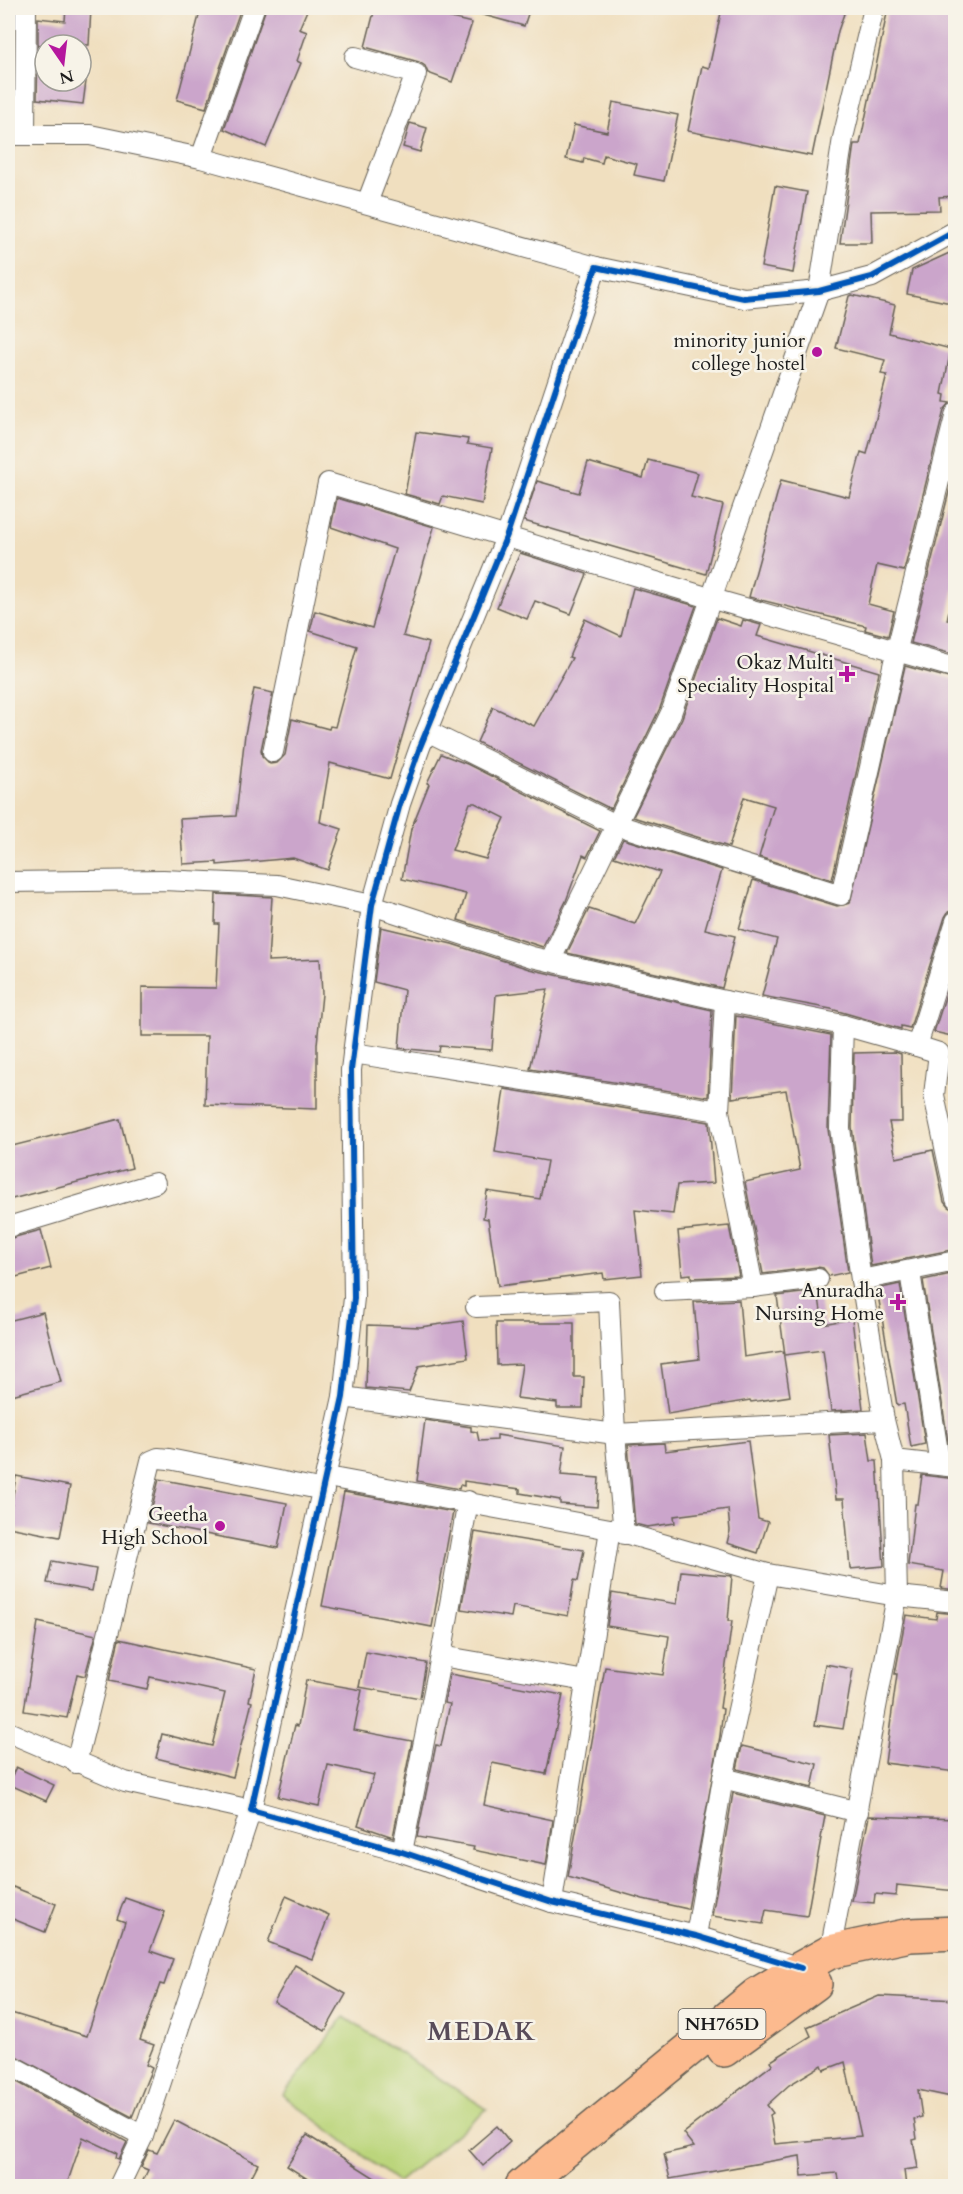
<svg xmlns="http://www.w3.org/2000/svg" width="963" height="2194" font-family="Cardo,serif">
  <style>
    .green { fill: #bbd57b; stroke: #6c784c; stroke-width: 1.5 }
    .building { fill: #cba5cb; fill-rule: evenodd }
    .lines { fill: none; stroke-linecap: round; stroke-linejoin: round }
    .minor-casing { stroke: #666055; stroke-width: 22 }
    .trunk-casing { stroke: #666055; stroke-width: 36 }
    .minor { stroke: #fff; stroke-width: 20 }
    .trunk { stroke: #fcba8e; stroke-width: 33 }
    .cycleway-casing { stroke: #f7f3e8; stroke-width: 10 }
    .cycleway { stroke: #0057b8; stroke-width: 6 }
    .poi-dot { fill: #b5179e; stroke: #f7f3e8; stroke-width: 2 }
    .labels { text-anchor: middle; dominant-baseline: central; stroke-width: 5; stroke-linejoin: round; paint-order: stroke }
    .shield { fill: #f7f3e8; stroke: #5e5c59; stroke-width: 1.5 }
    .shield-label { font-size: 18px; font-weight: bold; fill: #1c1c1c }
    .poi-label { font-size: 20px; fill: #1c1c1c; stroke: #f7f3e8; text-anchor: end }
    .district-label { font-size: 26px; font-weight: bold; letter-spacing: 1.5px; fill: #594c59; stroke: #f7f3e8 }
  </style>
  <rect width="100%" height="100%" fill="#f7f3e8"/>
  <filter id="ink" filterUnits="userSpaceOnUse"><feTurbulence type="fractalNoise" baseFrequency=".0167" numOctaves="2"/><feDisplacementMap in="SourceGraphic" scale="12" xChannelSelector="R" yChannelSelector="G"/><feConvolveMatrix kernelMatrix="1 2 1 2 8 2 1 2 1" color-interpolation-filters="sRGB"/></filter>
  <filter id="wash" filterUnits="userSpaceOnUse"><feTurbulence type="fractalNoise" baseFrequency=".008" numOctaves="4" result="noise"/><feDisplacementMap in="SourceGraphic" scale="24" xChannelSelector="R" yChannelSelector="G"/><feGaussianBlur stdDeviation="1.35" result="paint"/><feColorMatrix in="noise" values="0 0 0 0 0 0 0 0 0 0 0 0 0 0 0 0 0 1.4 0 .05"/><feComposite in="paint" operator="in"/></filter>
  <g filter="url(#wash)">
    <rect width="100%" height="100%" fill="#f0dfbf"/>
    <polygon class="green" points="344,2017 487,2109 398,2182 283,2095"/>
    <g id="blocks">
      <g class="building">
        <polygon points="66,8 91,8 89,45 38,45 38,18 65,21"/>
        <polygon points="201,8 229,8 240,11 206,108 177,100"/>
        <polygon points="266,8 308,8 299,29 307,32 297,61 301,63 266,147 224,129"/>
        <polygon points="375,8 410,8 472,23 452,82 428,73 425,66 419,62 365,47"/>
        <polygon points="477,8 530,8 524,26 476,13"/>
        <polygon points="722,8 846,8 838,31 812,156 688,131 702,66 709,68"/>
        <polygon points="888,8 926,8 956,16 956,196 939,197 940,210 871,211 872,243 840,243 854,144 860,144"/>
        <polygon points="38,46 45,46 45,81 86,81 83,104 37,99"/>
        <polygon points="613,102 678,115 664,181 634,175 637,164 604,155 602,163 584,158 583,163 566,159 574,125 607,132"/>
        <polygon points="410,123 427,128 420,152 403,147"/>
        <polygon points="775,186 807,192 793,273 761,267"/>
        <polygon points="956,250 956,304 907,294 912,270"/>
        <polygon points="852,295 895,305 889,333 951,349 942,394 945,395 944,402 950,403 944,410 904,571 877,565 868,604 894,611 888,636 865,630 866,626 749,597 781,480 849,497 861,452 867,454 887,375 881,374 885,360 836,348 849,296"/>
        <polygon points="416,432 468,439 467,444 492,448 482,504 443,496 440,504 405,494"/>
        <polygon points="648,460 698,473 691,497 723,505 706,574 524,521 537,481 579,493 588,462 643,478"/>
        <polygon points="956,464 956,579 947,620 956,622 956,655 911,643"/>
        <polygon points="337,498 434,527 403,636 429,643 390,779 330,763 320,822 342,829 328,870 293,858 217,865 217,862 183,864 180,819 236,816 245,734 254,689 273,693 261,750 262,756 270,764 277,763 285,755 292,719 329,729 330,726 335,727 357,646 310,631 315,611 372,628 395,549 331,527"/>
        <polygon points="520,553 587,574 571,614 535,601 527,619 497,607"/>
        <polygon points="633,588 696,606 660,708 611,809 477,742 493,707 534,726 572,658 569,657 585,619 621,636"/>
        <polygon points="717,618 741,626 743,620 761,625 757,636 879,672 832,880 759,857 774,806 744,797 729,847 633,817 682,718"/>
        <polygon points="905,666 956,680 956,793 952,808 956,809 956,909 948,912 945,917 910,1028 901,1026 901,1029 831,1009 762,996 777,939 739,929 753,880 837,906 850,903"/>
        <path d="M441 754 467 764 600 831 587 857 583 855 566 901 543 947 458 920 466 894 402 879 411 829 429 784 427 783ZM470 803H475L505 818 486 859 452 850Z"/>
        <polygon points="623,839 722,870 705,929 735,936 722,988 567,953 589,909 635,924 660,872 614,857"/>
        <polygon points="216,894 272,897 268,961 320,959 322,994 317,1044 317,1109 205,1105 207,1036 142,1036 142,987 216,988 219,924 215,924"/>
        <polygon points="381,927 452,944 529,969 712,1010 708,1097 530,1069 548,989 496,995 492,1050 440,1046 439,1052 399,1048 404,990 374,982"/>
        <polygon points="956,963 956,1037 934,1032"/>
        <polygon points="736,1016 831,1035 828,1129 848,1272 829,1276 823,1268 817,1267 763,1274 745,1182 800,1170 786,1090 732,1098"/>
        <polygon points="895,1052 901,1054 902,1122 889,1122 896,1158 933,1150 944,1202 948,1207 956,1211 956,1249 871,1266 852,1127 854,1053"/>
        <polygon points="504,1089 709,1122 714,1183 677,1185 673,1214 635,1210 642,1275 604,1279 603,1273 498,1286 488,1219 483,1218 487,1191 540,1199 547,1161 495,1152"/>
        <polygon points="120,1119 132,1168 8,1200 8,1147"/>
        <polygon points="729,1226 739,1276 691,1278 691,1274 682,1275 678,1231"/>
        <polygon points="41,1230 51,1268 8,1279 8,1239"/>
        <polygon points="956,1273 956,1455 950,1454 923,1280"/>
        <polygon points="900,1284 925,1444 911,1447 904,1404 897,1405 877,1289"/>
        <polygon points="818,1291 823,1324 852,1319 863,1409 831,1411 823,1350 785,1355 777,1296"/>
        <polygon points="739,1300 744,1357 783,1351 790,1396 751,1402 750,1400 668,1414 661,1364 699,1359 694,1302"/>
        <polygon points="43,1312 61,1382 8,1396 8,1321"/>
        <polygon points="463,1321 468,1358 419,1366 409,1392 366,1388 368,1325 420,1327"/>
        <polygon points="496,1323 574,1323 574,1377 584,1377 583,1408 557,1408 557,1403 517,1398 522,1364 497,1365"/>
        <polygon points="425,1420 471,1427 471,1431 477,1432 479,1441 497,1440 497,1435 565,1446 561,1475 599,1478 597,1507 560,1504 560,1500 520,1493 520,1489 464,1481 464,1486 460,1485 459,1489 417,1481"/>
        <polygon points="867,1433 871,1461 877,1461 884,1566 850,1569 844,1499 836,1499 829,1435"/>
        <polygon points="748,1441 758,1519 768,1522 758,1553 727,1543 730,1531 728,1509 674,1516 675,1523 647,1527 635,1524 628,1445 664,1443 665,1451"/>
        <polygon points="922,1475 956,1479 956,1506 949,1540 956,1541 956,1590 941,1588 944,1571 908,1565 915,1504 918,1504"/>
        <polygon points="16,1476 70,1486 60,1537 8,1527"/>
        <polygon points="159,1479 287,1503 278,1548 148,1523"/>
        <polygon points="344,1492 453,1512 432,1627 322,1606"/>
        <polygon points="475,1532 584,1550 578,1581 574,1580 568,1616 513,1606 511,1617 461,1609"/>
        <polygon points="52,1561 96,1569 92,1591 47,1583"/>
        <polygon points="681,1571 732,1576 728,1621 732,1621 720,1708 723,1709 720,1736 688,1909 643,1899 568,1877 605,1667 663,1675 669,1636 607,1626 612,1593 677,1604"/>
        <polygon points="937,1612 956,1614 956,1772 885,1763 897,1674 895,1674 906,1615 936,1619"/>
        <polygon points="38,1622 96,1635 85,1676 77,1674 67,1718 24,1711"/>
        <polygon points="119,1639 256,1669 249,1701 252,1702 233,1777 156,1758 162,1734 212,1746 225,1693 150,1677 147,1689 109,1681"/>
        <polygon points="366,1652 426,1663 420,1698 359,1687"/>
        <polygon points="825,1664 853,1669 843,1729 815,1725"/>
        <polygon points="450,1674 563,1695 546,1774 492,1763 484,1805 553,1820 546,1865 473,1850 474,1847 417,1837 436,1745 441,1746 450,1704 444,1703"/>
        <polygon points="306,1680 362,1690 354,1730 412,1741 393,1837 358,1825 374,1775 328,1765 319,1806 278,1797 295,1725 298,1726"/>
        <polygon points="742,1746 817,1764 812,1788 737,1769"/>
        <polygon points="16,1767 54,1785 46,1801 8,1784"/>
        <polygon points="733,1793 825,1816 807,1916 766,1910 763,1924 712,1916"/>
        <polygon points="869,1816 956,1819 956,1891 897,1885 896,1896 875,1894 874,1903 852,1901"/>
        <polygon points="8,1885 56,1904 45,1932 8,1917"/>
        <polygon points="286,1896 329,1915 312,1959 268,1942"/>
        <polygon points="125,1898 165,1912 150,1951 173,1959 164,1985 160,1984 140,2040 154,2045 146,2065 152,2068 132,2117 8,2052 8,2012 87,2036 125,1922 117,1919"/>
        <polygon points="295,1965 346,1994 325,2031 274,2002"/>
        <path d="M879 1996 956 2000V2098L918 2090 922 2117 914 2119 917 2139 913 2140 918 2168 904 2170 906 2187H839L837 2173 802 2176 800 2156 670 2179 664 2154 694 2147 683 2133 773 2064 771 2061 811 2036 807 2027ZM845 2062 861 2136 775 2144 770 2115 773 2113 767 2105 789 2085 822 2065 824 2070Z"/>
        <polygon points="8,2077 127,2142 119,2159 116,2158 117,2153 83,2137 66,2187 8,2187"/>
        <polygon points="174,2120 258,2164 246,2187 140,2187 148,2170 141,2167 149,2150 157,2153"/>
        <polygon points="497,2126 510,2142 483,2166 469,2150"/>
        <polygon points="307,2135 389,2187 320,2187 287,2166"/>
      </g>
    </g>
  </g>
  <g filter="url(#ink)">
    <use href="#blocks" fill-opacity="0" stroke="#666055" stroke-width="1.5"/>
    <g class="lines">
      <defs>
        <g id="minor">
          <polyline points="355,57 416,74 367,203"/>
          <polyline points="8,135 90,135 201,158 596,267"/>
          <polyline points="25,135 26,8"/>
          <polyline points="201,158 254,8"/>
          <polyline points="427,731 614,824 841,895 896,653 956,413"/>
          <polyline points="273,752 328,483 713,599 956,668"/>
          <polyline points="8,882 163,880 277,885 372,905 532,957 725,1001"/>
          <polyline points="550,961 671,713 819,291 843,138 874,8"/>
          <polyline points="917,1046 939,1053 934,1095 956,1199"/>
          <polyline points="353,1053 719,1111 725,1001 843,1025 917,1046 956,921"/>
          <polyline points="719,1111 753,1287 818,1279"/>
          <polyline points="8,1227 155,1183"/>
          <polyline points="910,1272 940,1465"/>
          <polyline points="861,1280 956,1261"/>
          <polyline points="665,1291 753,1287"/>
          <polyline points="343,1397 615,1434 609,1301 476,1307"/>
          <polyline points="894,1460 956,1467"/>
          <polyline points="327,1477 610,1529 768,1574 897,1596 956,1602"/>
          <polyline points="624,1534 615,1434 884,1420"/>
          <polyline points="441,1656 586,1681"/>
          <polyline points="8,1732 125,1782 251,1810 143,2136 119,2186"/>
          <polyline points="76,1763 151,1461 158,1458 169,1459 324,1490"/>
          <polyline points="723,1778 858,1812"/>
          <polyline points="402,1852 441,1656 468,1501"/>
          <polyline points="552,1902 610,1529"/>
          <polyline points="696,1936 723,1778 768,1574"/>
          <polyline points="830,1952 897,1596 894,1460 884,1420 861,1280 840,1128 843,1025"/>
          <polyline points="801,1968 696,1936 552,1902 402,1852 251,1810 343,1397 354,1298 351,1070 372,905 400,804 420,747 507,535 596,267 744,298 819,291 872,277 956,231"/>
          <polyline points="8,2064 143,2136"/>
        </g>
        <g id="trunk">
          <polyline points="724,2050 815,1984"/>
          <polyline points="522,2186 756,1995 801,1968 830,1952 910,1935 956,1933"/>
        </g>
      </defs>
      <use href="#minor" class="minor-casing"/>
      <use href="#trunk" class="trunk-casing"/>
      <use href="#minor" class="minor"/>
      <use href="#trunk" class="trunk"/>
      <defs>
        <polyline id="cycleway" points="801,1968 696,1936 552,1902 402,1852 251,1810 343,1397 354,1298 351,1070 372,905 400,804 420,747 507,535 596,267 744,298 819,291 872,277 956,231"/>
      </defs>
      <use href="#cycleway" class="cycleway-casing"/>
      <use href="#cycleway" class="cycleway"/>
    </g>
  </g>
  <g class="poi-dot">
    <circle cx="817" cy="352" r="6"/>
    <path d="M844 665h6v6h6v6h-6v6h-6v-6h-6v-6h6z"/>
    <path d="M895 1293h6v6h6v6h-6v6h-6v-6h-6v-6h6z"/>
    <circle cx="220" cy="1526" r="6"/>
  </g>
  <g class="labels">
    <rect class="shield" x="678.5" y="2009" width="87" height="30" rx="4.5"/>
    <g class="shield-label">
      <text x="722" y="2024">NH765D</text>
    </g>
    <g class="poi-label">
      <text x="805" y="340">minority junior<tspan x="805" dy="23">college hostel</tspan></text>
      <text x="834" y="662">Okaz Multi<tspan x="834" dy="23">Speciality Hospital</tspan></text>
      <text x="884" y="1290">Anuradha<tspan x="884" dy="23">Nursing Home</tspan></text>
      <text x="208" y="1514">Geetha<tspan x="208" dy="23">High School</tspan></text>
    </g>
    <g class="district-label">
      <text x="482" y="2031">MEDAK</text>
    </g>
  </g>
  <rect width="963" height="2194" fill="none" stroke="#f7f3e8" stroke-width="30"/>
  <g transform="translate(63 63) rotate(166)"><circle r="28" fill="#f7f3e8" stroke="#9f9d96" stroke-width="1.5"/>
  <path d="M0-4.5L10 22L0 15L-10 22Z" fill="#b5179e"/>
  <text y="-9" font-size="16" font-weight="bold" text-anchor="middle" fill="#1c1c1c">N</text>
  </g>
</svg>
